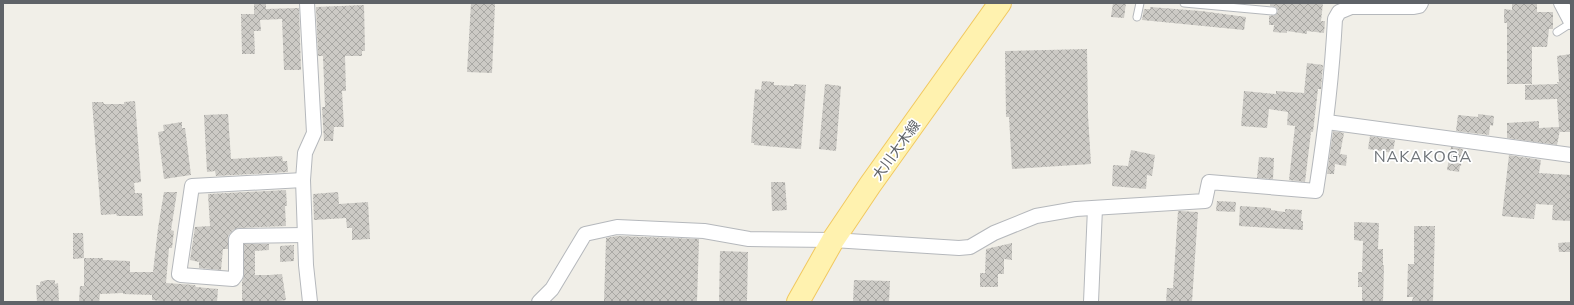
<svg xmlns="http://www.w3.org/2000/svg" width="1574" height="305" font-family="Mulish,'Noto Sans JP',sans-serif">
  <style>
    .building { fill: url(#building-cross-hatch) }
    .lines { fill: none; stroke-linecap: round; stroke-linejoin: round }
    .lane-casing { stroke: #b5b8bc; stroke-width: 9 }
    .street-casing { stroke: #b5b8bc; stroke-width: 16 }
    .primary-casing { stroke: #f2c960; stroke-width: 24 }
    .lane { stroke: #fff; stroke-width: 7 }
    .street { stroke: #fff; stroke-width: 14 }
    .primary { stroke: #fff2af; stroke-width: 22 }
    .labels { text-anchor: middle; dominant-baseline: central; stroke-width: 3.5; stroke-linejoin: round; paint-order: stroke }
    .street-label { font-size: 14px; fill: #5f6368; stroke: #fff }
    .quarter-label { font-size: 16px; letter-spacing: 1px; fill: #70757a; stroke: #fff }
  </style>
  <defs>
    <pattern id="building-cross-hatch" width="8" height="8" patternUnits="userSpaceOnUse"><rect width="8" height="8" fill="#cccac5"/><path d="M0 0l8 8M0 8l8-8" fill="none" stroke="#a9a8a4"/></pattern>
  </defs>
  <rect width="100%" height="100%" fill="#f1efe8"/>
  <g class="building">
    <polygon points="254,3 266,3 266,9 299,8 301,70 284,70 282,19 260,20 261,31 254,31 255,54 242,54 241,14 254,14"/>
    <polygon points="471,3 495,4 492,73 467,72"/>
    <polygon points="1113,3 1126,3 1124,18 1111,17"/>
    <polygon points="1270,3 1323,3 1321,21 1325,21 1324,33 1307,31 1307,34 1287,31 1287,33 1273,32 1274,25 1269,25 1269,16 1275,15 1278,11 1276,7 1270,6"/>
    <polygon points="1512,3 1537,3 1537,12 1553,12 1553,29 1549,29 1547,47 1532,47 1532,84 1507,84 1507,23 1504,23 1504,9 1512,10"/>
    <polygon points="364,5 365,51 362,51 362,56 345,56 346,91 342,91 344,127 334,127 333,141 324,141 322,107 325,107 323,56 318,56 316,7"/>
    <polygon points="1150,7 1201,11 1246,17 1244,30 1142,20 1144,9 1150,9"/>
    <polygon points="1087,49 1088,116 1091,164 1012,169 1009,117 1006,117 1005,51"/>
    <polygon points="1571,54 1571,132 1560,132 1560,130 1557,145 1507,138 1507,123 1539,121 1539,128 1559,127 1557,99 1525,100 1525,85 1558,84 1557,82 1559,82 1557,56"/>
    <polygon points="1307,63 1323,65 1321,89 1318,89 1313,132 1311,132 1305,182 1289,180 1295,126 1287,125 1288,112 1269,109 1267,128 1241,126 1244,91 1276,94 1276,91 1304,93"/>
    <polygon points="762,81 774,82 774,85 794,86 794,84 806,85 801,149 754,145 754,143 751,143 755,89 761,90"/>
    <polygon points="825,84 841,86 836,151 819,149"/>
    <polygon points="135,101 141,182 134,183 135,193 142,193 143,216 117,216 116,214 101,215 92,102 103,102 104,104 124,104 124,102"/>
    <polygon points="228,114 231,159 282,156 283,161 287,161 288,172 216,176 215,171 207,172 204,115"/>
    <polygon points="1478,114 1494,116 1493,126 1490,125 1489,135 1456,131 1458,115 1478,117"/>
    <polygon points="182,122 182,128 185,128 191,175 164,179 158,132 164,131 163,125"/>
    <polygon points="1333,131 1344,133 1340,154 1347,155 1346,166 1335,164 1334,174 1327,174"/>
    <polygon points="1370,136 1395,140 1393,153 1368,149"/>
    <polygon points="1451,147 1463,149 1461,166 1460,166 1459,172 1447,170"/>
    <polygon points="1131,150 1155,155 1152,176 1147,175 1146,189 1112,186 1113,165 1128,166"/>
    <polygon points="1509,155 1541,160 1539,173 1571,175 1571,221 1552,220 1553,205 1536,204 1534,219 1502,216"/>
    <polygon points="1259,157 1274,158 1273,179 1257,178"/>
    <polygon points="771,182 785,182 787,210 772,211"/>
    <polygon points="286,190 287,206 285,206 286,226 239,228 233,230 228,236 228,249 223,249 221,270 199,268 199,262 190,260 195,227 210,226 208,194"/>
    <polygon points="164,192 177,192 171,230 174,231 172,248 169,248 166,283 195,285 196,287 218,289 217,302 169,302 152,300 152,295 123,294 123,293 100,294 99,302 79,302 80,286 84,286 84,258 103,258 103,260 130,261 130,272 153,272 158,228"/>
    <polygon points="338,192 339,204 368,202 370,239 352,240 352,228 347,228 346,218 314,220 313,194"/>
    <polygon points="1217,201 1236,202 1235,212 1216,211"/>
    <polygon points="1240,206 1271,208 1271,210 1285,212 1285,209 1302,210 1301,221 1303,221 1303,230 1239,226"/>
    <polygon points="1178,211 1198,212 1192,302 1166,302 1167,288 1173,288"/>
    <polygon points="1354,222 1379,223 1378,249 1383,249 1383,265 1384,265 1383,302 1362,302 1362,287 1358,287 1358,272 1362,272 1363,241 1354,240"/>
    <polygon points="1414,226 1435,226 1433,302 1412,302 1413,297 1407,297 1408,264 1414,264"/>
    <polygon points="73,233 83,233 84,258 73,259"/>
    <polygon points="617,236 699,239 697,302 604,302 606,238"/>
    <polygon points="1571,242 1571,252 1559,252 1558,243"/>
    <polygon points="1012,243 1012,260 1004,259 1004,274 998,274 998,287 980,287 980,273 985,273 986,249"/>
    <polygon points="244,244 269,244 269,250 255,251 255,275 269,275 282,274 286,300 273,302 242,302 242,282 244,275"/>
    <polygon points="294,245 294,261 280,262 280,246"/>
    <polygon points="720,251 748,252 747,302 719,302"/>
    <polygon points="46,280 55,280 55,284 58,283 59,302 37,302 36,285 40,285 40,282"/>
    <polygon points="854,280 890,281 889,302 853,302"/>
  </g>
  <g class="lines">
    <defs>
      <g id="lane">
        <polyline points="1184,3 1273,11"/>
        <polyline points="1137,17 1140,3"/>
        <polyline points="1557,32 1571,23"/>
      </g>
      <g id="street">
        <polyline points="307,3 314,133 305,153 303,180 306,265 310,302"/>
        <polyline points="1561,3 1571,22"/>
        <polyline points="1327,122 1571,155"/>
        <polyline points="303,180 192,186 179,274 181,275 233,279 236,275 236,239 239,236 304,235"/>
        <path d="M539 302 552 289 585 234 617 227 704 231 749 239 833 240 959 248 970 247 994 233 1036 216 1076 209 1205 201 1209 182 1316 191C1325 134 1332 77 1335 19L1339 12 1351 7H1414L1419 6 1421 3"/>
        <polyline points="1091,302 1095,208"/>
      </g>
      <polyline id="primary" points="798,302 833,240 870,185 1000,3"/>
    </defs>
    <use href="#lane" class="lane-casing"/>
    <use href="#street" class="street-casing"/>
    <use href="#primary" class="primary-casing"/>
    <use href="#lane" class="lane"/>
    <use href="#street" class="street"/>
    <use href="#primary" class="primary"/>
  </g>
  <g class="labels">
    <g class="street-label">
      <text transform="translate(896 150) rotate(-54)">大川大木線</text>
    </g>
    <g class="quarter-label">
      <text x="1423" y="156">NAKAKOGA</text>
    </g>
  </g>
  <rect width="1574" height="305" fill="none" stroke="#5f6368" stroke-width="8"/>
</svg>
